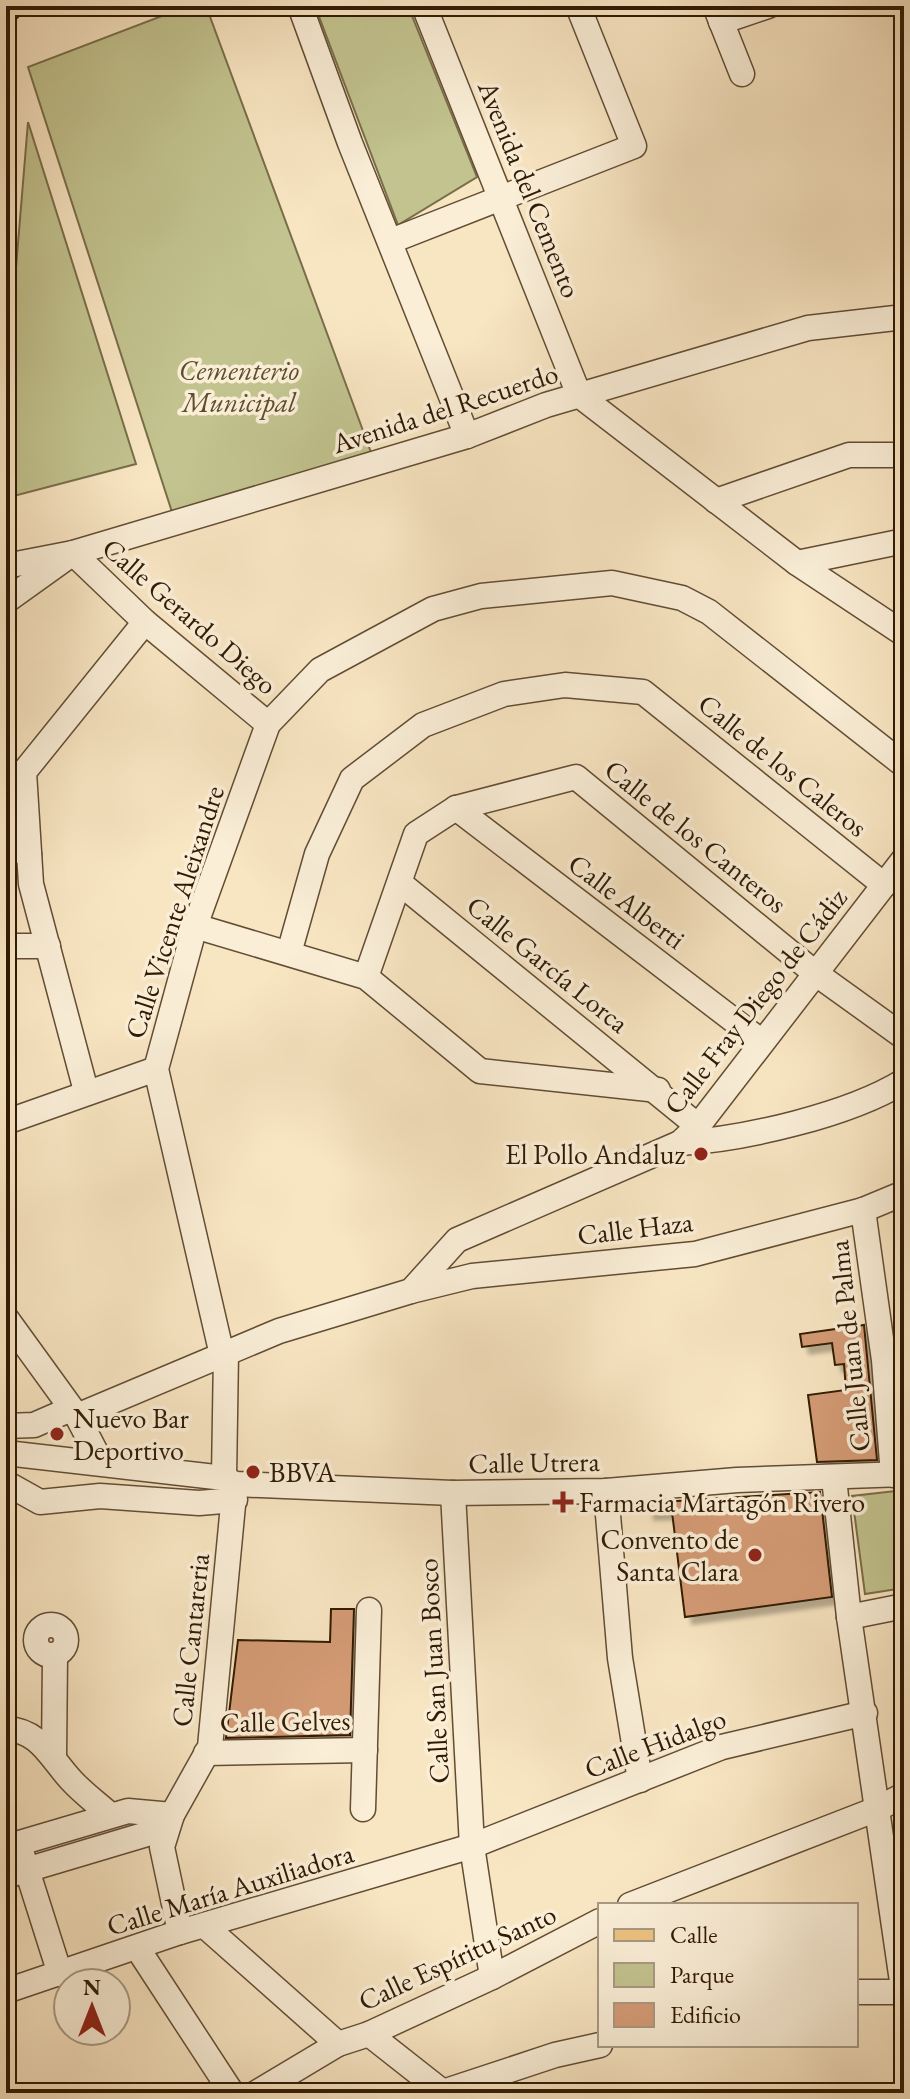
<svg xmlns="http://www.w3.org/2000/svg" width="910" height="2099" font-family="'EB Garamond',serif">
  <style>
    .green { fill: #c2c38f; stroke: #796e4a; stroke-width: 2 }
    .building { fill: #d49b75; stroke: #301a04; stroke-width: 2; filter: url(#shadow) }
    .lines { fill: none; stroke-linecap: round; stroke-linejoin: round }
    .minor-casing { stroke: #624d34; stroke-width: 27 }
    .major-casing { stroke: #301a04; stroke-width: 33 }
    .minor { stroke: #faeed7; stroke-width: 24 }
    .major { stroke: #ecc281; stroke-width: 30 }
    .poi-dot { fill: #8f2418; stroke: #faeed7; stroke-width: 3 }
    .labels { text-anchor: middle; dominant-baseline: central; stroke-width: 7; stroke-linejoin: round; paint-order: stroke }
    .street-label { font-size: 28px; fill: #301a04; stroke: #faeed7 }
    .park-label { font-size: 28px; font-style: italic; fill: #5c4d2e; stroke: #faeed7 }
    .poi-label { font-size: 28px; fill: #301a04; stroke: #faeed7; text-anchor: start }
  </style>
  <defs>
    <filter id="shadow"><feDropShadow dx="7" dy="7" stdDeviation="2" flood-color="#0004"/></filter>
  </defs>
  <rect width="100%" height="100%" fill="#f8e5c2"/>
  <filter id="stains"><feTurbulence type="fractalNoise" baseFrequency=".0025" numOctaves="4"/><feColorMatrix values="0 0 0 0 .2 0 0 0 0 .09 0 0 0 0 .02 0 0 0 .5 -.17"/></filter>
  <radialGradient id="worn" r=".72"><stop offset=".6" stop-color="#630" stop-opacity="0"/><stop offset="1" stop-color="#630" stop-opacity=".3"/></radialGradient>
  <g class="green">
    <polygon points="188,6 206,6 372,455 172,512 28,67"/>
    <polygon points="315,6 408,6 477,177 398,225"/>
    <polygon points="28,122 136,464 6,498 6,389"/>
    <polygon points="904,1490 904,1588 865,1594 852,1496"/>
  </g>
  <g class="building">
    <polygon points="864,1325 877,1460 817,1462 808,1395 846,1390 844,1364 835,1365 832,1343 802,1347 800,1334"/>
    <polygon points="820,1492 832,1597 685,1617 672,1512 647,1513 646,1503"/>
    <polygon points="331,1609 354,1609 350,1735 226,1738 238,1640 330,1642"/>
  </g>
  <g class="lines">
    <defs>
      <g id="minor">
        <polyline points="300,6 350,143 467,436"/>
        <polyline points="424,6 579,395 797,563 904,634"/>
        <polyline points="715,6 742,74"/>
        <polyline points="721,22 768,6"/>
        <polyline points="391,241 634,146 578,6"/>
        <polyline points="716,501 849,455 904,455"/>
        <polyline points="797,563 904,541"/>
        <polyline points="6,566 73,553 467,436 546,405 808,328 904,317"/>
        <polyline points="6,601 73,553 145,622 268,724"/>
        <polyline points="456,808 762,1042"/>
        <polyline points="6,844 29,855"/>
        <polyline points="401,884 698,1126"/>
        <polyline points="195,926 366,977 480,1071 658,1090"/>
        <polyline points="6,946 48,946"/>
        <polyline points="289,953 317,854 352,779 423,725 504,694 565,685 643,692 884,885"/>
        <polyline points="366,977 416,834 456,808 576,777 815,973 904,1037"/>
        <polyline points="86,1091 31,884 24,772 145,622"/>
        <polyline points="6,1122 156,1069"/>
        <path d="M680 1143C745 1139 849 1115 904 1081"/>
        <polyline points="863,1210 884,1360 893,1475"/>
        <polyline points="411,1291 472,1276 695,1254 863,1210 904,1193"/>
        <polyline points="6,1318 77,1416 101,1462"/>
        <polyline points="222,1355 156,1069 195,926 268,724 320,670 433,609 481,596 612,583 682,598 709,612 904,765"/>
        <polyline points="77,1416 279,1331 411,1291 457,1240 680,1143 698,1126 904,859"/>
        <polyline points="6,1426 34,1425 71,1409"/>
        <polyline points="6,1453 224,1478 235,1484 453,1493 606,1491 737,1480 904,1474"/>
        <polyline points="224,1478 226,1353"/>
        <polyline points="834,1478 849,1617 904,1995"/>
        <polyline points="6,1483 40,1502 100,1496 199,1503 235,1500"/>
        <polyline points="606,1491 620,1658 640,1780"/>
        <polyline points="453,1493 472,1846 492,1977"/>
        <polyline points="849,1617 904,1606"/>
        <circle cx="51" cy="1640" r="15"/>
        <path d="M6 1729C40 1730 51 1759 72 1781 84 1794 98 1804 110 1815"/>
        <polyline points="206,1753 365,1750"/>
        <polyline points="54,1756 55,1656"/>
        <polyline points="363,1809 369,1610"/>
        <polyline points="6,1847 128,1811 172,1815"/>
        <polyline points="22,1854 60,1974"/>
        <polyline points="6,1876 167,1828"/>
        <polyline points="630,1905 877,1809 904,1795"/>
        <polyline points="206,1927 338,2044"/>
        <polyline points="180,1932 162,1847 172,1815 210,1747 235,1484"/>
        <polyline points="138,1949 232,2093"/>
        <polyline points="6,1991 180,1932 472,1846 722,1747 865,1713"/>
        <polyline points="856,1992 904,1992"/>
        <polyline points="369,2034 444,2093"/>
        <polyline points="443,2092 555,2055 600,2045"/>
        <polyline points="256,2093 338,2044 369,2034 492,1977 600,1921"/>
      </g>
      <polyline id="major" points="6,7 7,6"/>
    </defs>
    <use href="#minor" class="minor-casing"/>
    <use href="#major" class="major-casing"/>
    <use href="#minor" class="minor"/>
    <use href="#major" class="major"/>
  </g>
  <g class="poi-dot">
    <circle cx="701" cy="1154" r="8"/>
    <circle cx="57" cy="1434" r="8"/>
    <circle cx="253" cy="1472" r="8"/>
    <path d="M559 1490h8v8h8v8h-8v8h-8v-8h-8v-8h8z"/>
    <circle cx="755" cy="1555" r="8"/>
  </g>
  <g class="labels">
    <g class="street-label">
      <text transform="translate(530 189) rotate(68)">Avenida del Cemento</text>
      <text transform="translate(445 408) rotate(-18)">Avenida del Recuerdo</text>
      <text transform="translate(190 616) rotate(41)">Calle Gerardo Diego</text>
      <text transform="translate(783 765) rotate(39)">Calle de los Caleros</text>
      <text transform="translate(696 836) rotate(39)">Calle de los Canteros</text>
      <text transform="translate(627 901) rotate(37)">Calle Alberti</text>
      <text transform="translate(174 912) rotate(-72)">Calle Vicente Aleixandre</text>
      <text transform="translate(548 964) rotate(39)">Calle García Lorca</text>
      <text transform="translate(755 1001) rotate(-52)">Calle Fray Diego de Cádiz</text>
      <text transform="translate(635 1228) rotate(-7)">Calle Haza</text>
      <text transform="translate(849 1346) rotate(-96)">Calle Juan de Palma</text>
      <text transform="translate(534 1462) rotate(-1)">Calle Utrera</text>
      <text transform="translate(190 1640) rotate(-84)">Calle Cantareria</text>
      <text transform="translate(433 1671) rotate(-93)">Calle San Juan Bosco</text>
      <text transform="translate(285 1721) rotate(-1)">Calle Gelves</text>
      <text transform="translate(655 1743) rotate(-21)">Calle Hidalgo</text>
      <text transform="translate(230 1889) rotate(-17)">Calle María Auxiliadora</text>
      <text transform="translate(457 1957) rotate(-25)">Calle Espíritu Santo</text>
    </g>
    <g class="park-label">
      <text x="239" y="370">Cementerio<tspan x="239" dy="32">Municipal</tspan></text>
    </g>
    <g class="poi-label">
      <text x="685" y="1154" text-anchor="end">El Pollo Andaluz</text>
      <text x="73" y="1418">Nuevo Bar<tspan x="73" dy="32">Deportivo</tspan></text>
      <text x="269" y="1472">BBVA</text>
      <text x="579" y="1502">Farmacia Martagón Rivero</text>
      <text x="739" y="1539" text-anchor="end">Convento de<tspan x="739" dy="32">Santa Clara</tspan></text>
    </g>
  </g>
  <rect width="910" height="2099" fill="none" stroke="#f8e5c2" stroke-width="32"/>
  <rect x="8" y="8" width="894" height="2083" fill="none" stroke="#301a04" stroke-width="4"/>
  <rect x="16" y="16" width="878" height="2067" fill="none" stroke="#301a04" stroke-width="2"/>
  <rect x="598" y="1903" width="260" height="144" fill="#faeed7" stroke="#a99983" stroke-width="2"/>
  <rect x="614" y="1929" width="40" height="12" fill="#ecc281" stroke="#a99983" stroke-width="2"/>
  <text x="670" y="1943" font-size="24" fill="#301a04">Calle</text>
  <rect x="614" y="1963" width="40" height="24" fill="#c2c38f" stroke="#a99983" stroke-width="2"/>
  <text x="670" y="1983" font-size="24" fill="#301a04">Parque</text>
  <rect x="614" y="2003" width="40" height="24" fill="#d49b75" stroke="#a99983" stroke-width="2"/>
  <text x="670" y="2023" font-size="24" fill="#301a04">Edificio</text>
  <g transform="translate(92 2007)"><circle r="38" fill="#faeed7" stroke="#a99983" stroke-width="2"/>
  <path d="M0-6L14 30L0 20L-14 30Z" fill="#8f2418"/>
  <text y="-12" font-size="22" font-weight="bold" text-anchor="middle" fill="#301a04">N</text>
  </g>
  <rect width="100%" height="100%" filter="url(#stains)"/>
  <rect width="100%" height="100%" fill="url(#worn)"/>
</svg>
